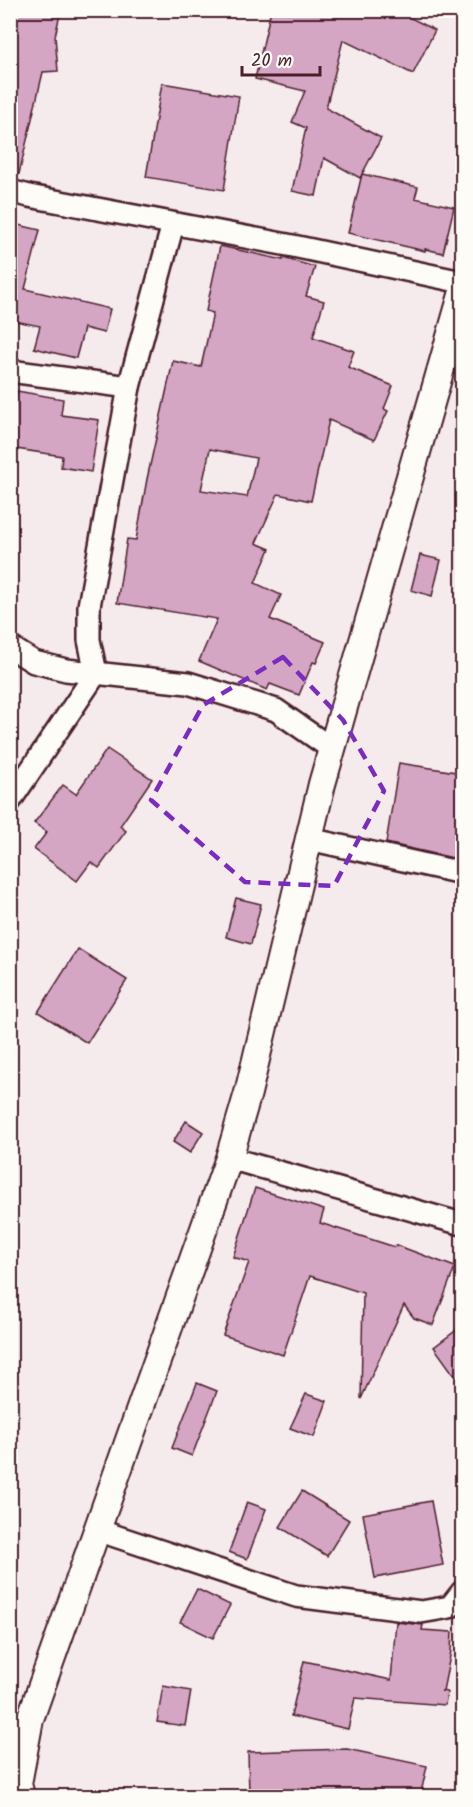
<svg xmlns="http://www.w3.org/2000/svg" width="473" height="1807" font-family="Kalam,sans-serif">
  <style>
    .building { fill: #d5a5c4; stroke: #4a1f2b; stroke-width: 1.5; fill-rule: evenodd }
    .lines { fill: none; stroke-linecap: round; stroke-linejoin: round }
    .minor-casing { stroke: #4a1f2b; stroke-width: 26 }
    .tertiary-casing { stroke: #4a1f2b; stroke-width: 30 }
    .minor { stroke: #fdfcf7; stroke-width: 21 }
    .tertiary { stroke: #fdfcf7; stroke-width: 26 }
    .marked { fill: none; stroke: #7b2cbf; stroke-width: 4.5; stroke-dasharray: 12 8; stroke-linejoin: round }
  </style>
  <rect width="100%" height="100%" fill="#f5ebed"/>
  <filter id="ink" filterUnits="userSpaceOnUse"><feTurbulence type="fractalNoise" baseFrequency=".0167" numOctaves="2"/><feDisplacementMap in="SourceGraphic" scale="12" xChannelSelector="R" yChannelSelector="G"/><feConvolveMatrix kernelMatrix="1 2 1 2 8 2 1 2 1" color-interpolation-filters="sRGB"/></filter>
  <g filter="url(#ink)">
    <g class="building">
      <polygon points="10,10 61,10 55,36 58,71 43,72 19,174 10,173"/>
      <polygon points="271,10 395,10 435,30 413,74 343,40 326,108 381,138 360,178 324,158 316,196 292,191 306,128 292,122 305,91 255,79"/>
      <polygon points="162,83 239,96 224,190 146,177"/>
      <polygon points="362,174 418,187 415,198 454,207 443,253 425,249 425,251 348,233"/>
      <polygon points="10,223 40,230 25,289 110,309 104,333 84,328 76,358 34,348 40,326 10,320"/>
      <path d="M220 246 283 260V258L315 267 306 296 324 301 313 337 354 351 348 367 393 386 384 409 388 411 374 440 329 420 311 501 278 494 256 543 270 549 255 583 281 595 270 619 325 642 316 663 313 662 299 695 270 684 267 690 199 661 217 619 117 603 127 539 136 540 147 479 173 361 201 367 213 313 206 311ZM210 449 256 458 247 497 201 490Z"/>
      <polygon points="17,391 63,399 61,415 99,420 91,472 61,467 62,456 10,448 10,430"/>
      <polygon points="420,555 441,560 432,596 411,590"/>
      <polygon points="107,749 152,779 120,826 126,831 99,868 91,862 77,881 34,849 47,832 34,823 63,785 76,794"/>
      <polygon points="399,763 462,773 462,860 386,843"/>
      <polygon points="236,898 261,904 251,944 226,937"/>
      <polygon points="78,949 127,980 87,1043 38,1012"/>
      <polygon points="186,1121 203,1132 190,1153 173,1142"/>
      <polygon points="255,1188 324,1210 320,1223 395,1247 396,1245 455,1267 433,1325 414,1318 404,1305 361,1399 363,1293 310,1276 283,1355 223,1335 249,1262 233,1257"/>
      <polygon points="462,1326 462,1386 434,1347"/>
      <polygon points="197,1383 217,1391 192,1456 172,1448"/>
      <polygon points="306,1394 327,1401 314,1437 290,1428"/>
      <polygon points="302,1491 349,1520 327,1556 280,1527"/>
      <polygon points="431,1501 443,1565 375,1578 363,1514"/>
      <polygon points="247,1502 266,1509 247,1559 229,1552"/>
      <polygon points="197,1589 230,1605 213,1638 180,1622"/>
      <polygon points="396,1622 423,1625 422,1630 452,1632 451,1651 443,1691 441,1691 447,1692 445,1705 355,1698 348,1729 291,1716 304,1661 391,1680"/>
      <polygon points="163,1686 191,1691 185,1726 157,1722"/>
      <polygon points="347,1749 427,1766 420,1797 320,1797 320,1794 249,1796 248,1752"/>
    </g>
    <g class="lines">
      <defs>
        <g id="minor">
          <polyline points="10,191 29,196 293,246 462,282"/>
          <polyline points="10,371 129,387"/>
          <polyline points="10,647 34,662 66,670 188,683 276,710 332,749"/>
          <polyline points="10,801 96,673 89,640 89,606 129,387 173,224"/>
          <polyline points="309,839 462,873"/>
          <polyline points="229,1158 462,1224"/>
          <polyline points="97,1530 296,1596 421,1612 450,1607 462,1592"/>
        </g>
        <polyline id="tertiary" points="21,1796 18,1784 30,1719 229,1158 248,1093 322,784 462,295"/>
      </defs>
      <use href="#minor" class="minor-casing"/>
      <use href="#tertiary" class="tertiary-casing"/>
      <use href="#minor" class="minor"/>
      <use href="#tertiary" class="tertiary"/>
    </g>
  </g>
  <path class="marked" d="M283 657 343 720 384 791 334 886 245 882 151 800 203 705Z"/>
  <rect width="473" height="1807" fill="none" stroke="#fdfcf7" stroke-width="36"/>
  <rect x="18" y="18" width="437" height="1771" fill="none" stroke="#4a1f2b" stroke-width="2" filter="url(#ink)"/>
  <path d="M242 66v9h78v-9" fill="none" stroke="#4a1f2b" stroke-width="3"/>
  <text x="251" y="66" font-size="18" fill="#4a1f2b" stroke="#fdfcf7" stroke-width="4.5" paint-order="stroke">20 m</text>
</svg>
